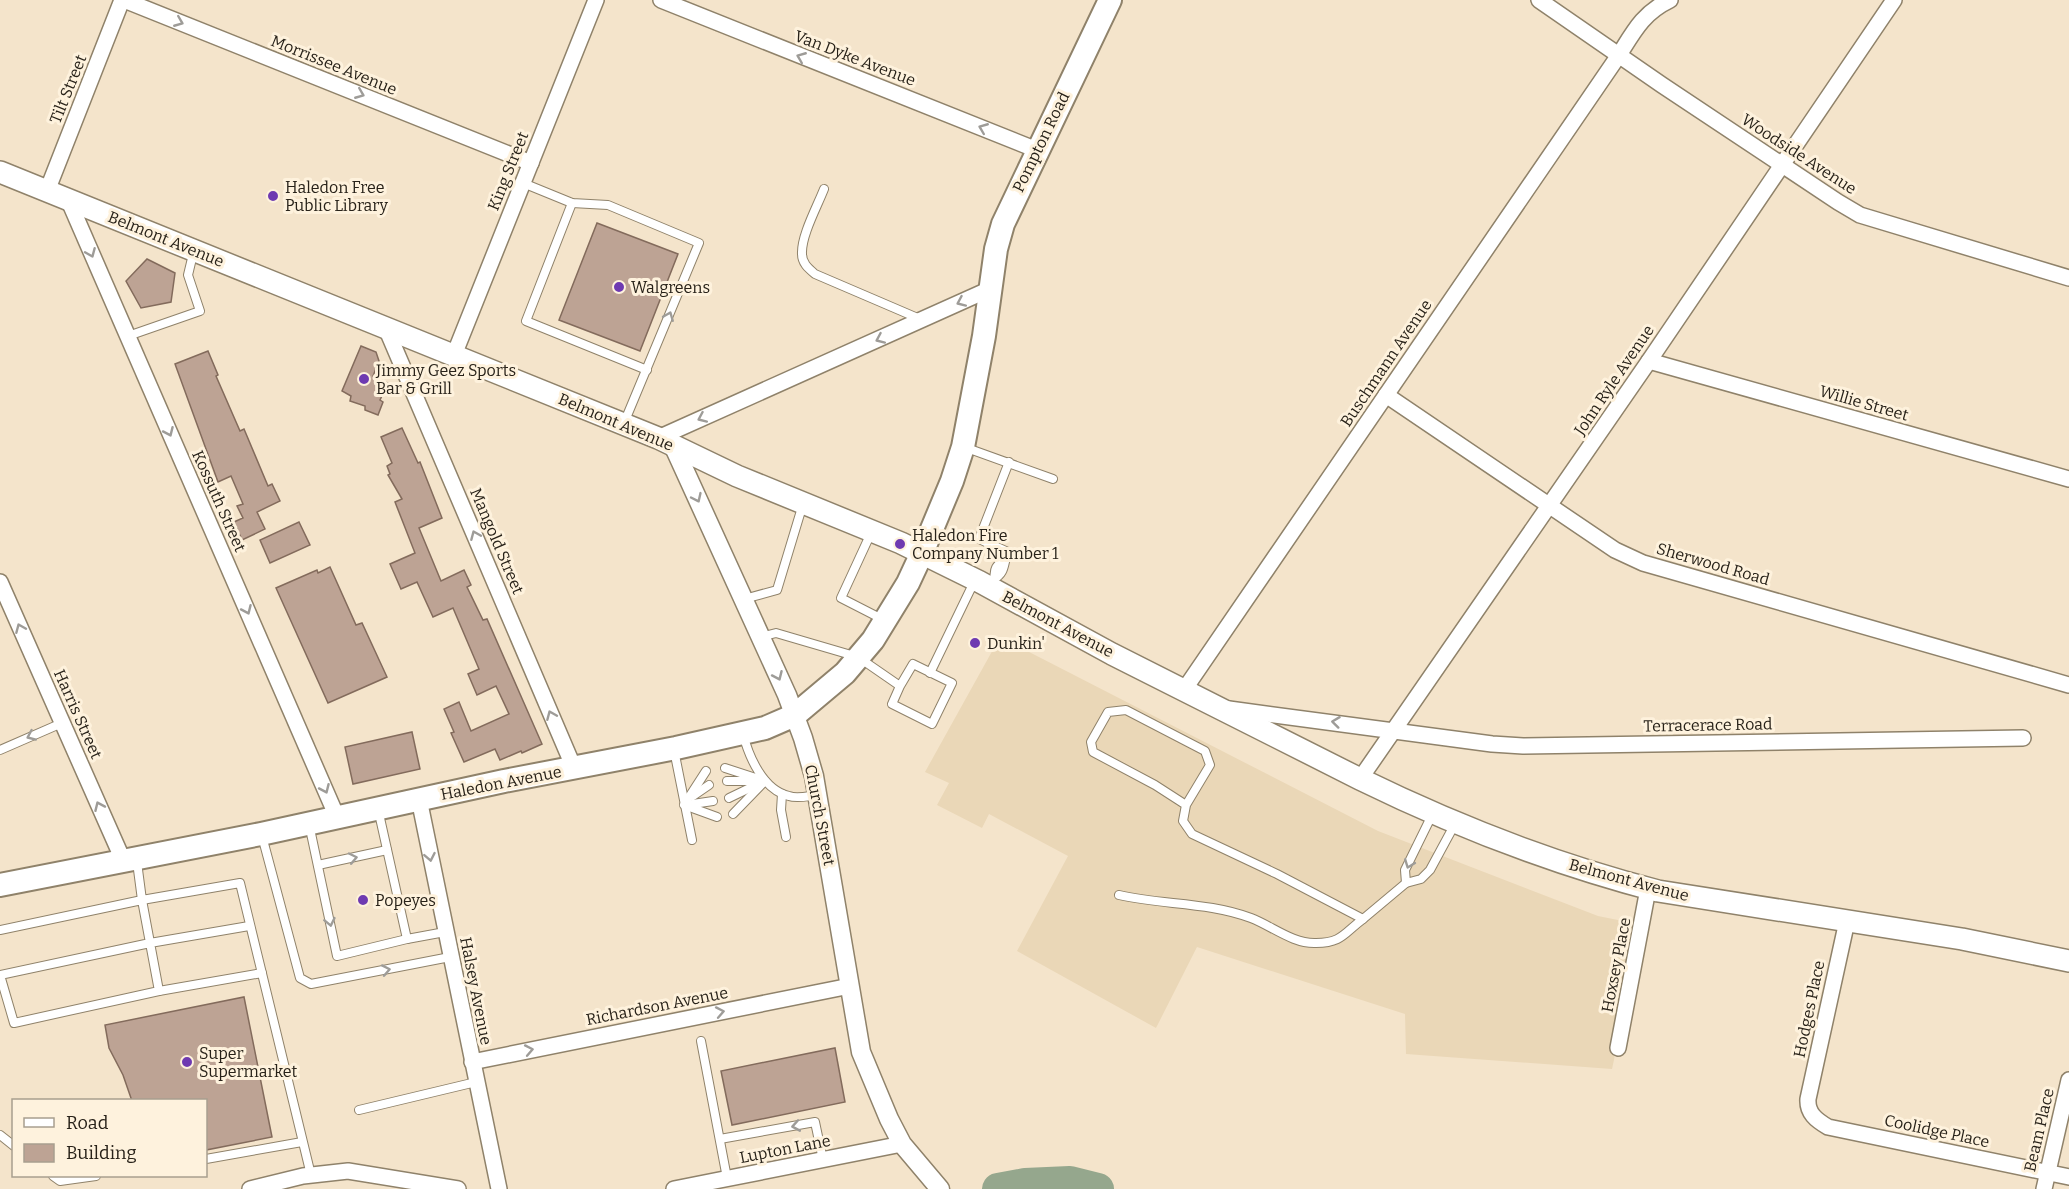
<svg xmlns="http://www.w3.org/2000/svg" width="2069" height="1189" font-family="Bitter,serif">
  <style>
    .built { fill: #ead7b7 }
    .lines { fill: none; stroke-linecap: round; stroke-linejoin: round }
    .river { stroke: #95a78d; stroke-width: 32 }
    .building { fill: #bda394; stroke: #836b5c; stroke-width: 1.5 }
    .service-casing { stroke: #8f826a; stroke-width: 10 }
    .minor-casing { stroke: #8f826a; stroke-width: 18 }
    .tertiary-casing { stroke: #8f826a; stroke-width: 21 }
    .secondary-casing { stroke: #8f826a; stroke-width: 24 }
    .primary-casing { stroke: #8f826a; stroke-width: 26 }
    .service { stroke: #fff; stroke-width: 8 }
    .minor { stroke: #fff; stroke-width: 15 }
    .tertiary { stroke: #fff; stroke-width: 18 }
    .secondary { stroke: #fff; stroke-width: 21 }
    .primary { stroke: #fff; stroke-width: 22 }
    .oneway { stroke: #9e9c98 }
    .poi-dot { fill: #6e3ab1; stroke: #fef2dd; stroke-width: 2 }
    .labels { text-anchor: middle; dominant-baseline: central; stroke-width: 6; stroke-linejoin: round; paint-order: stroke }
    .street-label { font-size: 16px; fill: #282219; stroke: #fef2dd }
    .poi-label { font-size: 16px; fill: #282219; stroke: #fef2dd; text-anchor: start }
  </style>
  <rect width="100%" height="100%" fill="#f4e4cb"/>
  <polygon class="built" points="1000,637 1378,831 1598,916 1643,925 1612,1069 1406,1054 1405,1014 1197,947 1156,1028 1017,951 1068,856 989,814 982,828 937,805 949,783 925,772"/>
  <g class="lines">
    <polyline class="river" points="998,1189 1025,1184 1070,1182 1098,1189"/>
  </g>
  <g class="building">
    <polygon points="597,223 678,254 640,351 559,320"/>
    <polygon points="147,259 175,273 171,302 141,308 126,281"/>
    <polygon points="361,346 376,352 379,361 373,376 388,383 380,400 383,402 378,415 365,410 365,406 350,401 351,396 342,391"/>
    <polygon points="208,351 218,375 216,376 240,431 244,429 268,486 272,484 280,501 257,512 265,529 242,540 234,522 243,518 237,506 243,504 231,476 218,482 175,364"/>
    <polygon points="402,428 418,463 420,462 442,518 419,528 441,581 464,570 471,585 467,587 483,620 487,619 542,744 522,753 521,751 500,760 495,749 464,762 451,733 454,732 444,709 459,702 471,731 509,714 496,686 477,695 468,674 479,669 453,608 433,617 417,582 401,589 390,564 415,553 395,502 402,499 388,475 390,474 387,466 392,463 381,437"/>
    <polygon points="299,522 310,545 270,563 260,540"/>
    <polygon points="330,567 356,625 362,623 387,677 328,703 276,588 317,570 318,573"/>
    <polygon points="412,732 420,769 353,784 345,747"/>
    <polygon points="244,997 272,1137 206,1150 206,1101 132,1101 123,1075 109,1048 105,1025"/>
    <polygon points="835,1048 845,1102 732,1125 721,1071"/>
  </g>
  <g class="lines">
    <defs>
      <g id="service">
        <polyline points="523,183 572,203 608,205 699,243 624,423"/>
        <path d="M824 189C817 207 801 236 802 254 802 263 808 268 815 274L920 319"/>
        <polyline points="572,203 526,321 647,370"/>
        <polyline points="128,336 200,311 188,275 194,250"/>
        <polyline points="964,447 1053,479"/>
        <polyline points="871,533 841,598 884,620"/>
        <path d="M994 579C1006 573 1003 563 1008 552L979 539 1009 462"/>
        <path d="M993 582C997 572 991 569 1003 561"/>
        <polyline points="744,599 777,590 803,504"/>
        <polyline points="761,637 776,633 858,657 900,686 892,704 932,724 952,683 913,664 900,686"/>
        <polyline points="930,673 974,582"/>
        <path d="M743 734C749 757 763 790 789 796 797 799 808 796 817 795"/>
        <polyline points="0,750 62,723"/>
        <polyline points="674,750 692,840"/>
        <polyline points="725,768 765,781 733,814"/>
        <polyline points="706,771 684,805 717,817"/>
        <polyline points="727,781 759,781"/>
        <polyline points="782,794 781,810 786,837"/>
        <polyline points="693,796 709,785"/>
        <polyline points="729,798 758,784"/>
        <polyline points="686,805 713,801"/>
        <polyline points="1186,805 1210,765 1205,751 1126,710 1108,712 1091,742 1093,752 1155,785 1186,805 1183,821 1192,834 1277,874 1363,919 1406,883"/>
        <polyline points="1433,813 1405,870 1406,883 1421,879 1430,870 1456,822"/>
        <polyline points="309,824 337,956 407,939 378,809"/>
        <polyline points="262,836 300,978 311,984 450,957"/>
        <polyline points="137,862 142,900 240,883 311,1175"/>
        <polyline points="318,865 387,850"/>
        <path d="M1119 895C1162 905 1209 902 1251 918 1272 926 1293 944 1316 943 1342 943 1344 933 1363 919"/>
        <polyline points="0,930 142,900 159,991 14,1023 0,975 150,943 249,926"/>
        <polyline points="407,939 445,932"/>
        <polyline points="159,991 262,973"/>
        <polyline points="701,1041 727,1178"/>
        <polyline points="359,1110 476,1082"/>
        <polyline points="0,1135 14,1146"/>
        <polyline points="720,1139 815,1122 823,1160"/>
        <polyline points="206,1159 302,1142"/>
        <polyline points="53,1176 60,1181 96,1176"/>
      </g>
      <g id="minor">
        <polyline points="124,0 531,163"/>
        <polyline points="661,0 1037,150"/>
        <polyline points="1539,0 1662,85 1838,202 1860,215 2069,278"/>
        <polyline points="47,191 122,0"/>
        <polyline points="68,199 337,817"/>
        <polyline points="386,328 574,768"/>
        <polyline points="454,355 596,0"/>
        <polyline points="1649,361 2069,479"/>
        <polyline points="1386,395 1615,550 1643,563 2069,685"/>
        <polyline points="658,438 990,289"/>
        <polyline points="0,582 123,860"/>
        <path d="M1184 690 1619 55C1634 31 1643 13 1670 0"/>
        <polyline points="1229,709 1492,744 1523,746 2023,738"/>
        <polyline points="1360,779 1649,361 1894,0"/>
        <polyline points="419,799 499,1189"/>
        <path d="M1847 921 1808 1099C1807 1113 1816 1120 1828 1127L2069 1177"/>
        <polyline points="1618,1048 1648,889"/>
        <polyline points="472,1062 850,986"/>
        <polyline points="250,1189 303,1176 348,1171 458,1189"/>
        <polyline points="674,1189 902,1144"/>
        <polyline points="2044,1189 2069,1080"/>
      </g>
      <polyline id="tertiary" points="673,445 787,695 803,738 814,776 861,1052 889,1119 902,1144 940,1189"/>
      <path id="secondary" d="M0 172 658 438 737 476 901 543 980 582 1112 654 1360 779C1454 825 1557 865 1658 891L1962 939 2069 961"/>
      <polyline id="primary" points="0,885 261,834 504,781 676,748 765,728 795,715 845,673 873,640 908,583 922,553 952,481 963,447 984,336 996,249 1003,224 1110,0"/>
    </defs>
    <use href="#service" class="service-casing"/>
    <use href="#minor" class="minor-casing"/>
    <use href="#tertiary" class="tertiary-casing"/>
    <use href="#secondary" class="secondary-casing"/>
    <use href="#primary" class="primary-casing"/>
    <use href="#service" class="service"/>
    <use href="#minor" class="minor"/>
    <use href="#tertiary" class="tertiary"/>
    <use href="#secondary" class="secondary"/>
    <use href="#primary" class="primary"/>
  </g>
  <defs><path id="oneway-chevron" d="M-2-3.5L2.5 0L-2 3.5" fill="none" stroke-width="1.6" stroke-linecap="round" stroke-linejoin="round" transform="scale(1.5)"/></defs>
  <g class="oneway">
    <use href="#oneway-chevron" transform="translate(179 22) rotate(22)"/>
    <use href="#oneway-chevron" transform="translate(801 57) rotate(-158)"/>
    <use href="#oneway-chevron" transform="translate(360 94) rotate(22)"/>
    <use href="#oneway-chevron" transform="translate(983 128) rotate(-158)"/>
    <use href="#oneway-chevron" transform="translate(91 253) rotate(67)"/>
    <use href="#oneway-chevron" transform="translate(961 302) rotate(156)"/>
    <use href="#oneway-chevron" transform="translate(669 316) rotate(-68)"/>
    <use href="#oneway-chevron" transform="translate(880 339) rotate(156)"/>
    <use href="#oneway-chevron" transform="translate(702 418) rotate(156)"/>
    <use href="#oneway-chevron" transform="translate(169 432) rotate(66)"/>
    <use href="#oneway-chevron" transform="translate(697 498) rotate(65)"/>
    <use href="#oneway-chevron" transform="translate(475 535) rotate(-113)"/>
    <use href="#oneway-chevron" transform="translate(247 610) rotate(66)"/>
    <use href="#oneway-chevron" transform="translate(20 628) rotate(-113)"/>
    <use href="#oneway-chevron" transform="translate(778 676) rotate(66)"/>
    <use href="#oneway-chevron" transform="translate(551 715) rotate(-113)"/>
    <use href="#oneway-chevron" transform="translate(1336 722) rotate(-173)"/>
    <use href="#oneway-chevron" transform="translate(31 736) rotate(156)"/>
    <use href="#oneway-chevron" transform="translate(325 789) rotate(66)"/>
    <use href="#oneway-chevron" transform="translate(99 806) rotate(-114)"/>
    <use href="#oneway-chevron" transform="translate(430 857) rotate(79)"/>
    <use href="#oneway-chevron" transform="translate(353 858) rotate(-12)"/>
    <use href="#oneway-chevron" transform="translate(1409 864) rotate(111)"/>
    <use href="#oneway-chevron" transform="translate(330 922) rotate(78)"/>
    <use href="#oneway-chevron" transform="translate(386 970) rotate(-11)"/>
    <use href="#oneway-chevron" transform="translate(720 1012) rotate(-11)"/>
    <use href="#oneway-chevron" transform="translate(529 1050) rotate(-11)"/>
    <use href="#oneway-chevron" transform="translate(796 1126) rotate(170)"/>
  </g>
  <g class="poi-dot">
    <circle cx="273" cy="196" r="6"/>
    <circle cx="619" cy="287" r="6"/>
    <circle cx="364" cy="379" r="6"/>
    <circle cx="900" cy="544" r="6"/>
    <circle cx="975" cy="643" r="6"/>
    <circle cx="363" cy="900" r="6"/>
    <circle cx="187" cy="1062" r="6"/>
  </g>
  <g class="labels">
    <g class="street-label">
      <text transform="translate(855 58) rotate(21)">Van Dyke Avenue</text>
      <text transform="translate(334 65) rotate(22)">Morrissee Avenue</text>
      <text transform="translate(68 89) rotate(-68)">Tilt Street</text>
      <text transform="translate(1041 142) rotate(-64)">Pompton Road</text>
      <text transform="translate(1799 154) rotate(33)">Woodside Avenue</text>
      <text transform="translate(508 171) rotate(-68)">King Street</text>
      <text transform="translate(166 239) rotate(22)">Belmont Avenue</text>
      <text transform="translate(1386 363) rotate(-56)">Buschmann Avenue</text>
      <text transform="translate(1614 380) rotate(-56)">John Ryle Avenue</text>
      <text transform="translate(1864 403) rotate(16)">Willie Street</text>
      <text transform="translate(616 422) rotate(23)">Belmont Avenue</text>
      <text transform="translate(219 501) rotate(66)">Kossuth Street</text>
      <text transform="translate(497 541) rotate(67)">Mangold Street</text>
      <text transform="translate(1713 564) rotate(16)">Sherwood Road</text>
      <text transform="translate(1058 624) rotate(28)">Belmont Avenue</text>
      <text transform="translate(78 714) rotate(66)">Harris Street</text>
      <text transform="translate(1708 725) rotate(-1)">Terracerace Road</text>
      <text transform="translate(501 783) rotate(-11)">Haledon Avenue</text>
      <text transform="translate(820 815) rotate(79)">Church Street</text>
      <text transform="translate(1629 880) rotate(15)">Belmont Avenue</text>
      <text transform="translate(1616 965) rotate(-79)">Hoxsey Place</text>
      <text transform="translate(476 991) rotate(79)">Halsey Avenue</text>
      <text transform="translate(657 1006) rotate(-11)">Richardson Avenue</text>
      <text transform="translate(1809 1009) rotate(-78)">Hodges Place</text>
      <text transform="translate(2039 1130) rotate(-77)">Beam Place</text>
      <text transform="translate(1937 1131) rotate(12)">Coolidge Place</text>
      <text transform="translate(785 1149) rotate(-11)">Lupton Lane</text>
    </g>
    <g class="poi-label">
      <text x="285" y="187">Haledon Free<tspan x="285" dy="18">Public Library</tspan></text>
      <text x="631" y="287">Walgreens</text>
      <text x="376" y="370">Jimmy Geez Sports<tspan x="376" dy="18">Bar &amp; Grill</tspan></text>
      <text x="912" y="535">Haledon Fire<tspan x="912" dy="18">Company Number 1</tspan></text>
      <text x="987" y="643">Dunkin'</text>
      <text x="375" y="900">Popeyes</text>
      <text x="199" y="1053">Super<tspan x="199" dy="18">Supermarket</tspan></text>
    </g>
  </g>
  <rect x="12" y="1099" width="195" height="78" fill="#fef2dd" stroke="#a89f8f" stroke-width="1.5"/>
  <rect x="24" y="1118" width="30" height="9" fill="#ffffff" stroke="#a89f8f" stroke-width="1.5"/>
  <text x="66" y="1129" font-size="18" fill="#282219">Road</text>
  <rect x="24" y="1144" width="30" height="18" fill="#bda394" stroke="#a89f8f" stroke-width="1.5"/>
  <text x="66" y="1159" font-size="18" fill="#282219">Building</text>
</svg>
